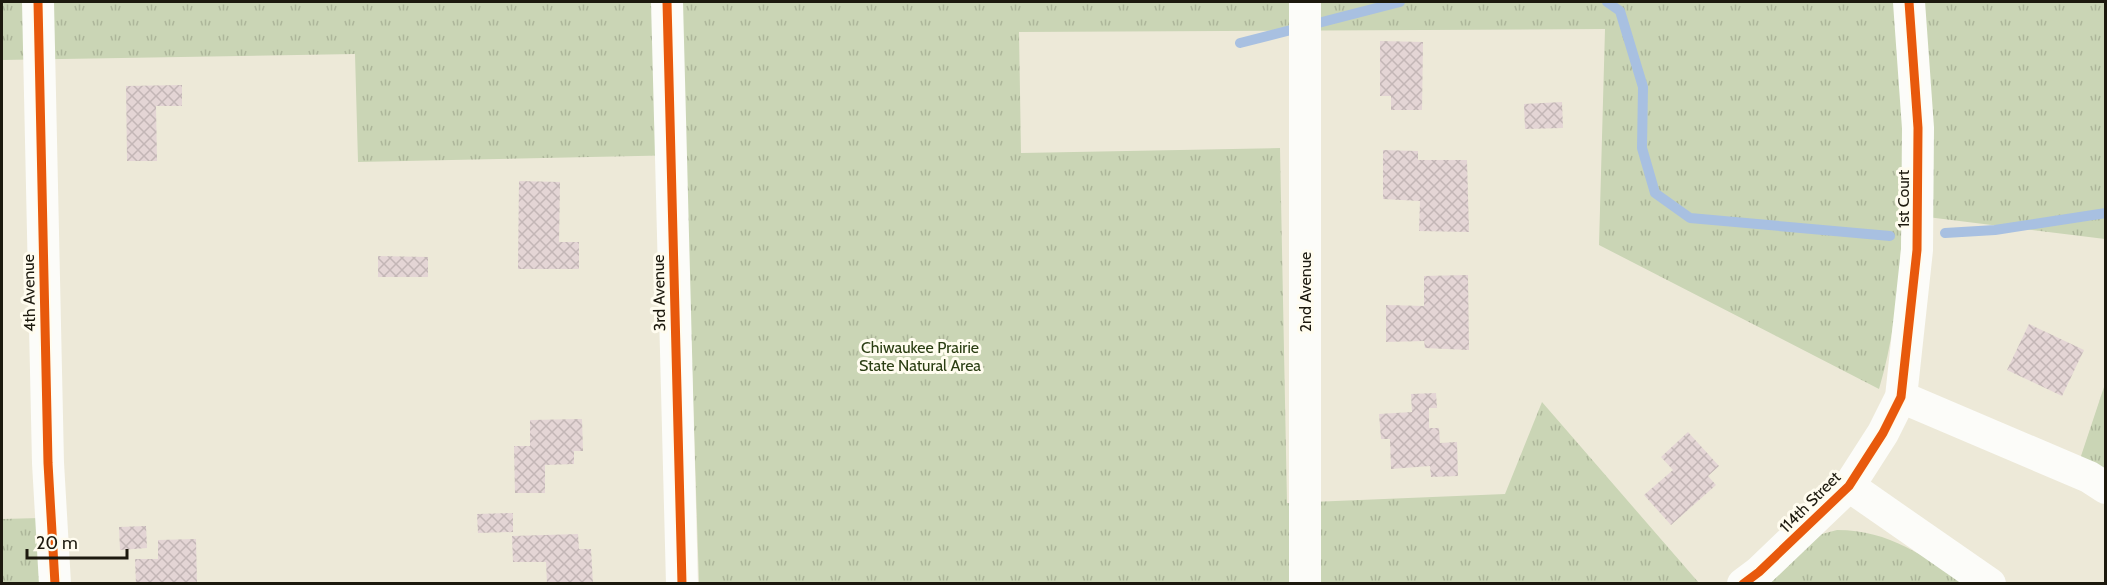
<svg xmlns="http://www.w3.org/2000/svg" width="2107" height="585" font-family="Cabin,sans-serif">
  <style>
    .park { fill: url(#park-tufts) }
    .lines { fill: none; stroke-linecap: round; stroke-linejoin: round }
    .stream { stroke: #a8c0e1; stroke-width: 10 }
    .building { fill: url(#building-cross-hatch) }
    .street { stroke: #fcfcf9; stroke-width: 32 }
    .cycleway-casing { stroke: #fffcef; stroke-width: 13 }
    .cycleway { stroke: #e8590c; stroke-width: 9 }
    .labels { text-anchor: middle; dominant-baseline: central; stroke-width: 6; stroke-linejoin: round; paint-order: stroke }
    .street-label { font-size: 16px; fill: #1c190e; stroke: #fffcef }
    .park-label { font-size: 16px; fill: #2b3e13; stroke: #fffcef }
  </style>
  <defs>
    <pattern id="park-tufts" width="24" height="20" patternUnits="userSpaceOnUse" patternTransform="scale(1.5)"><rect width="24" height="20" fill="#cad5b5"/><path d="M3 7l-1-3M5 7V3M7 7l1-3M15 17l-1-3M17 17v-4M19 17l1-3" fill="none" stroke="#adb69a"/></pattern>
    <pattern id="building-cross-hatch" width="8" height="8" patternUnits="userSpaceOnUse" patternTransform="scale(1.5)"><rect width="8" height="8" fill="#e4d5d5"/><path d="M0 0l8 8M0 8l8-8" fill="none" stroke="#c3b6b6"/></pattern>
  </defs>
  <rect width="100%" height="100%" fill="#ede9d8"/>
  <g class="park">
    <path d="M2 2H2105V239L1903 214C1900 273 1896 332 1879 389L1599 245 1605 29 1019 32 1021 153 1280 148 1287 503 1505 494 1542 402 1699 583H699L685 155 358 162 355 54 2 60Z"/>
    <polygon points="2105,384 2105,478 2079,462"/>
    <polygon points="40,518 42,583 2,583 2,519"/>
    <path d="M1837 530C1891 530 1922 557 1968 583L1760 584 1822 534Z"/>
  </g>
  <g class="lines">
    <g class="stream">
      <polyline points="1607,2 1620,11 1643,87 1642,148 1655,193 1690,218 1890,236"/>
      <polyline points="1240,43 1400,2"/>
      <polyline points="1945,233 1995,230 2106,213"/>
    </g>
  </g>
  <g class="building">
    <polygon points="1380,41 1423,42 1422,110 1391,110 1391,96 1380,96"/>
    <polygon points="182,85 182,106 156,106 157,161 127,161 126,86"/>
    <polygon points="1562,102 1563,128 1525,129 1524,104"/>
    <polygon points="1383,150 1418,151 1418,160 1467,160 1469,232 1419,231 1420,201 1383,199"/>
    <polygon points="519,181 560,182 559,242 579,242 579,269 518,269"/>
    <polygon points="378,256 428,257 428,277 378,277"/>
    <polygon points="1468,275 1469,350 1425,348 1424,341 1386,342 1386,305 1424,306 1424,276"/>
    <polygon points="2029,324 2084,350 2062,396 2007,370"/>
    <polygon points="1436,393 1437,408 1429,408 1429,428 1439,428 1440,443 1457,442 1458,476 1431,477 1430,466 1391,469 1390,439 1381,439 1379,414 1412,412 1411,394"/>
    <polygon points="582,419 583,451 574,451 574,464 545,465 545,493 515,493 514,446 530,446 530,420"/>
    <polygon points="1688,432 1719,466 1708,476 1716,485 1671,525 1644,495 1673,470 1661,457"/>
    <polygon points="513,513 513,532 478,533 477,514"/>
    <polygon points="146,526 147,548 120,550 119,527"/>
    <polygon points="578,534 579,549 591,549 593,584 547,584 546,562 513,562 512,536"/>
    <polygon points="196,539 197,584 136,584 135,559 158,559 158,540"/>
  </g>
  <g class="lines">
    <g class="street">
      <polyline points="38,2 48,463 55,584"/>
      <polyline points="667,2 682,584"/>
      <polyline points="1305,2 1305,584"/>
      <polyline points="1901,397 2089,477 2106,488"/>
      <polyline points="1849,486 1990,584"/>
      <polyline points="1743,584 1759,572 1849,486 1883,433 1901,397 1917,250 1918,128 1909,2"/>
    </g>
    <defs>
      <g id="cycleway">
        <polyline points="38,2 48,463 55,584"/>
        <polyline points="667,2 682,584"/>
        <polyline points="1743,584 1759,572 1849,486 1883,433 1901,397 1917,250 1918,128 1909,2"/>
      </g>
    </defs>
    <use href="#cycleway" class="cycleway-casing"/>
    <use href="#cycleway" class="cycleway"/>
  </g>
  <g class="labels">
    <g class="street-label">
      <text transform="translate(1903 199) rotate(-90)">1st Court</text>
      <text transform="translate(1305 292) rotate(-90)">2nd Avenue</text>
      <text transform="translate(29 293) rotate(-91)">4th Avenue</text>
      <text transform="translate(659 293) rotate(-91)">3rd Avenue</text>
      <text transform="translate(1810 502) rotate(-45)">114th Street</text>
    </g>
    <g class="park-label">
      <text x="920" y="347">Chiwaukee Prairie<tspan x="920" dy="18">State Natural Area</tspan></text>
    </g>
  </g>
  <rect width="2107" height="585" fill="none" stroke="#1c190e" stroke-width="6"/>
  <path d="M27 549v9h100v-9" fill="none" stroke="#1c190e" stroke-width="3"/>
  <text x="36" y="549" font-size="18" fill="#1c190e" stroke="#fffcef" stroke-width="4.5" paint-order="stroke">20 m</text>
</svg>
